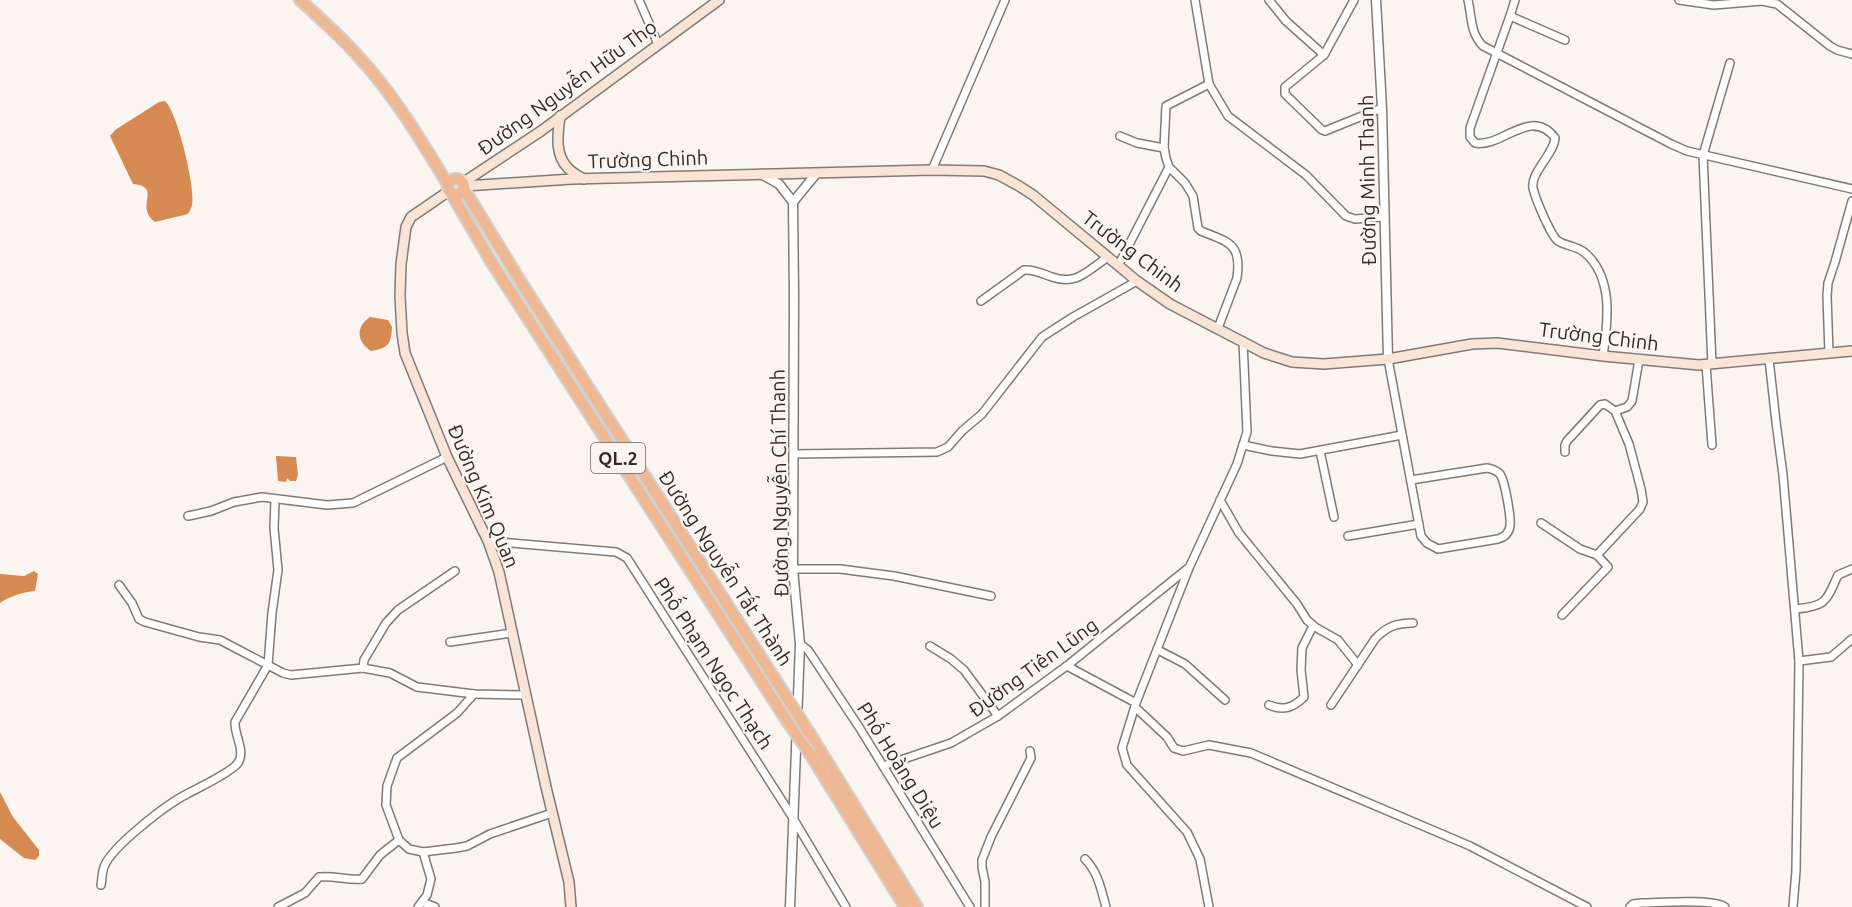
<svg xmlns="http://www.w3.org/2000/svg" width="1852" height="907" font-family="Ubuntu,sans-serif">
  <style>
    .water { fill: #d78952 }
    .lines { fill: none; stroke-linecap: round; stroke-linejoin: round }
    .minor-casing { stroke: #807b77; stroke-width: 10 }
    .tertiary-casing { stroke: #807b77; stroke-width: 11 }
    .secondary-casing { stroke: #807b77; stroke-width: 12 }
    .trunk-casing { stroke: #d1d1d0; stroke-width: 14 }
    .minor { stroke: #fff; stroke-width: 7 }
    .tertiary { stroke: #fff; stroke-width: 8 }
    .secondary { stroke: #f9e4d6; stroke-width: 9 }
    .trunk { stroke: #efb893; stroke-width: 10 }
    .trunk-bridge-casing { stroke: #d1d1d0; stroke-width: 14; stroke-linecap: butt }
    .trunk-bridge { stroke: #efb893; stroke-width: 10 }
    .labels { text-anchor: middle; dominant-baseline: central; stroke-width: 4.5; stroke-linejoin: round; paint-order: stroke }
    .shield { fill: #fbf5f1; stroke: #6c6866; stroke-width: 1.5 }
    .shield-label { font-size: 18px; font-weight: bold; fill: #2f2c2b }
    .street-label { font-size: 20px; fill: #2f2c2b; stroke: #fbf5f1 }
  </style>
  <rect width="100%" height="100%" fill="#fbf5f1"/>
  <g class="water">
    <path d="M165 101C177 111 196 189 192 205 191 209 190 210 188 214L155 222C134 206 163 187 133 184L110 136 115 130 159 102Z"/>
    <path d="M370 317 388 320 392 327C391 345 388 348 371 351 357 342 355 327 370 317Z"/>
    <polygon points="276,456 296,457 298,475 296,481 290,481 287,478 286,482 278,481"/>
    <path d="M34 571 38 574 35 591C23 592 10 596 0 603V574L24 576Z"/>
    <polygon points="0,792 13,817 39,850 39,856 35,860 24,858 0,839"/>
  </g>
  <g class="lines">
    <defs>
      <g id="minor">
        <polyline points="639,0 658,44"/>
        <polyline points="1195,0 1209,84 1228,116 1306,175 1346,216 1355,219 1384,217"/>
        <polyline points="1269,0 1286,21 1324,55"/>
        <polyline points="1354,0 1324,55 1285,87 1285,94 1322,130 1325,131 1382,108"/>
        <path d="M1468 0C1472 17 1470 33 1483 46L1671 144 1687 151 1852 189"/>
        <polyline points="1679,0 1714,5 1762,1 1777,4 1830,46 1837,50 1852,54"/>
        <polyline points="1510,16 1515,0"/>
        <path d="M1565 40 1510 16 1470 128V137L1475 143C1502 148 1531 106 1555 138 1554 154 1530 173 1533 188 1535 198 1551 236 1558 241 1566 246 1576 246 1584 252 1614 277 1608 322 1603 356"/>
        <path d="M1209 84 1166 106 1164 148 1166 158 1169 167 1185 183 1193 196 1198 228 1201 231C1228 242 1242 243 1237 278L1218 328"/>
        <polyline points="1120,136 1137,143 1164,148"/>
        <polyline points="932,170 1005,0"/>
        <polyline points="1118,266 1169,167"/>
        <path d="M981 301 1024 270C1034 269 1043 274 1052 277 1077 286 1088 270 1108 257"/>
        <polyline points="1829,353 1827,296 1828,283 1835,262 1852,201"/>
        <path d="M1388 359 1421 536 1427 543 1438 549 1498 539C1505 537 1509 533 1510 526 1511 517 1505 481 1500 474 1496 470 1493 469 1487 468L1411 480"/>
        <polyline points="1769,359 1776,422 1783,475 1799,661 1796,871 1793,907"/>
        <polyline points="1712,364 1703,155 1730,63"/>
        <polyline points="1706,365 1712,445"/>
        <polyline points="1615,411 1627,407 1632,401 1639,360"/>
        <polyline points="1243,445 1272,451 1300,454 1402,435"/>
        <polyline points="1320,451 1334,517"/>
        <polyline points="1565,452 1565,445 1567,441 1600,405 1605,404 1615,411 1629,444 1641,489 1643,502 1640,509 1597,555"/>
        <polyline points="794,454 937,452 948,447 962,431 982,414 1042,337 1073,317 1137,281"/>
        <polyline points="1220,500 1239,533 1297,604 1307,620 1315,627 1338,640 1358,665"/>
        <polyline points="188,516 211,511 234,502 262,497 327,505 353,503 447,457"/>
        <polyline points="1541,523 1580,549 1597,555 1608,567 1562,615"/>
        <polyline points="1348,536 1419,524"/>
        <polyline points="488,541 616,552 627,558 793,818 846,907"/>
        <polyline points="793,569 840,569 894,576 991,596"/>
        <polyline points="119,585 132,603 139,619 145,622 199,637 220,640 283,673 291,675 363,668 390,673 417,687 474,694 526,695"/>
        <path d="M1796 609C1826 606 1826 602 1838 575L1852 569"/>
        <polyline points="450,642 512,633"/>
        <polyline points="800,644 808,650 859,727 970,907"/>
        <polyline points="930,646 951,659 964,670 998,716"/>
        <polyline points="1158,650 1185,664 1225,700"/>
        <polyline points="1799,661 1831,657 1852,639"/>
        <polyline points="1067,666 1136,703"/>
        <polyline points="363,668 364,660 386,623 398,610 455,571"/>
        <polyline points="474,694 457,713 397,758 387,786 386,805 399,840 409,849 423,852 456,848 467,846 490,834 552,813"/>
        <path d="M1269 705C1283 711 1293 708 1304 697L1301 670 1302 648 1313 626"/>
        <path d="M1331 705 1375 639C1386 627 1396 623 1413 623"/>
        <polyline points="1135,707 1167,737 1174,748 1183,751 1209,745 1251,753 1470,846 1587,907"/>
        <polyline points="883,766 951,743 998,716 1068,665 1187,569"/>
        <path d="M1085 859C1098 872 1101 889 1106 907"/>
        <path d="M101 885C102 880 102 872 104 867 111 847 167 804 187 794 198 788 232 772 238 763 246 751 234 735 235 722L268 665 272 613 278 570 274 528 275 500"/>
        <polyline points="422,902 435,907"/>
        <path d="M278 907 305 893 319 877C334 875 348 881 362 879L380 855 399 840"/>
        <polyline points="418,907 427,895 431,879 423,852"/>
        <polyline points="985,907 985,882 982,867 982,860 991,837 1031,758 1030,751"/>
        <polyline points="1209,907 1200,859 1187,832 1127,765 1122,748 1136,703 1189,568 1237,464 1247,432 1243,341"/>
        <path d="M1630 907 1633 904 1641 903C1658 903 1713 898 1725 907"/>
      </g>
      <g id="tertiary">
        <polyline points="1376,0 1382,108 1388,359"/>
        <polyline points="761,174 779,184 793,202"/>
        <polyline points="790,907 800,644 793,569 794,295 793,202 816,174"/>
      </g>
      <g id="secondary">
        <path d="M560 116C558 133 554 154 568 168 572 173 579 176 584 179"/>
        <polyline points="464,182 541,131 719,0"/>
        <polyline points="465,186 572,179 932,170 984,171 999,175 1019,186 1033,195 1137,281 1170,304 1264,353 1292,362 1324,364 1388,359 1472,344 1497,343 1603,356 1699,365 1852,351"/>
        <polyline points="449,191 411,217 406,227 401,264 400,296 402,333 405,353 447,457 488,541 499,572 546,787 569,882 571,907"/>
      </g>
      <g id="trunk">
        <path d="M300 0C320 18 339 35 357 55 393 93 421 140 448 185"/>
        <circle cx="456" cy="187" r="8"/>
        <polyline points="464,189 519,279 789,701"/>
        <polyline points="451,193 492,263 787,721"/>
        <polyline points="810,734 917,907"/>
        <polyline points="810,754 905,907"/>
      </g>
    </defs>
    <use href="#minor" class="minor-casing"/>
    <use href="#tertiary" class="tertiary-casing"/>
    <use href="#secondary" class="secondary-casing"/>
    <use href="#trunk" class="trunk-casing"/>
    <use href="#minor" class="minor"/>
    <use href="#tertiary" class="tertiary"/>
    <use href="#secondary" class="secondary"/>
    <use href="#trunk" class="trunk"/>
    <defs>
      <g id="trunk-bridge">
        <polyline points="789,701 810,734"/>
        <polyline points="787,721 810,754"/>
      </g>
    </defs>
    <use href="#trunk-bridge" class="trunk-bridge-casing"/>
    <use href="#trunk-bridge" class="trunk-bridge"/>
  </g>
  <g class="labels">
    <rect class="shield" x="591" y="443" width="54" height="30" rx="4.5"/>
    <g class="shield-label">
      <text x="618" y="458">QL.2</text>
    </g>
    <g class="street-label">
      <text transform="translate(567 87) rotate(-36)">Đường Nguyễn Hữu Thọ</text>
      <text transform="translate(648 159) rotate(-2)">Trường Chinh</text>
      <text transform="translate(1367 180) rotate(-91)">Đường Minh Thanh</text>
      <text transform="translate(1133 251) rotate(37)">Trường Chinh</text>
      <text transform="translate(1599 336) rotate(7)">Trường Chinh</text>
      <text transform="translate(779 483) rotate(-91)">Đường Nguyễn Chí Thanh</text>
      <text transform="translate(484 496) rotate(67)">Đường Kim Quan</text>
      <text transform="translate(726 568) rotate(57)">Đường Nguyễn Tất Thành</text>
      <text transform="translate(714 663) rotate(57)">Phố Phạm Ngọc Thạch</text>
      <text transform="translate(1033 667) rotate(-36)">Đường Tiên Lũng</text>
      <text transform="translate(901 765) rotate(58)">Phố Hoàng Diệu</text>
    </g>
  </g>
</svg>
